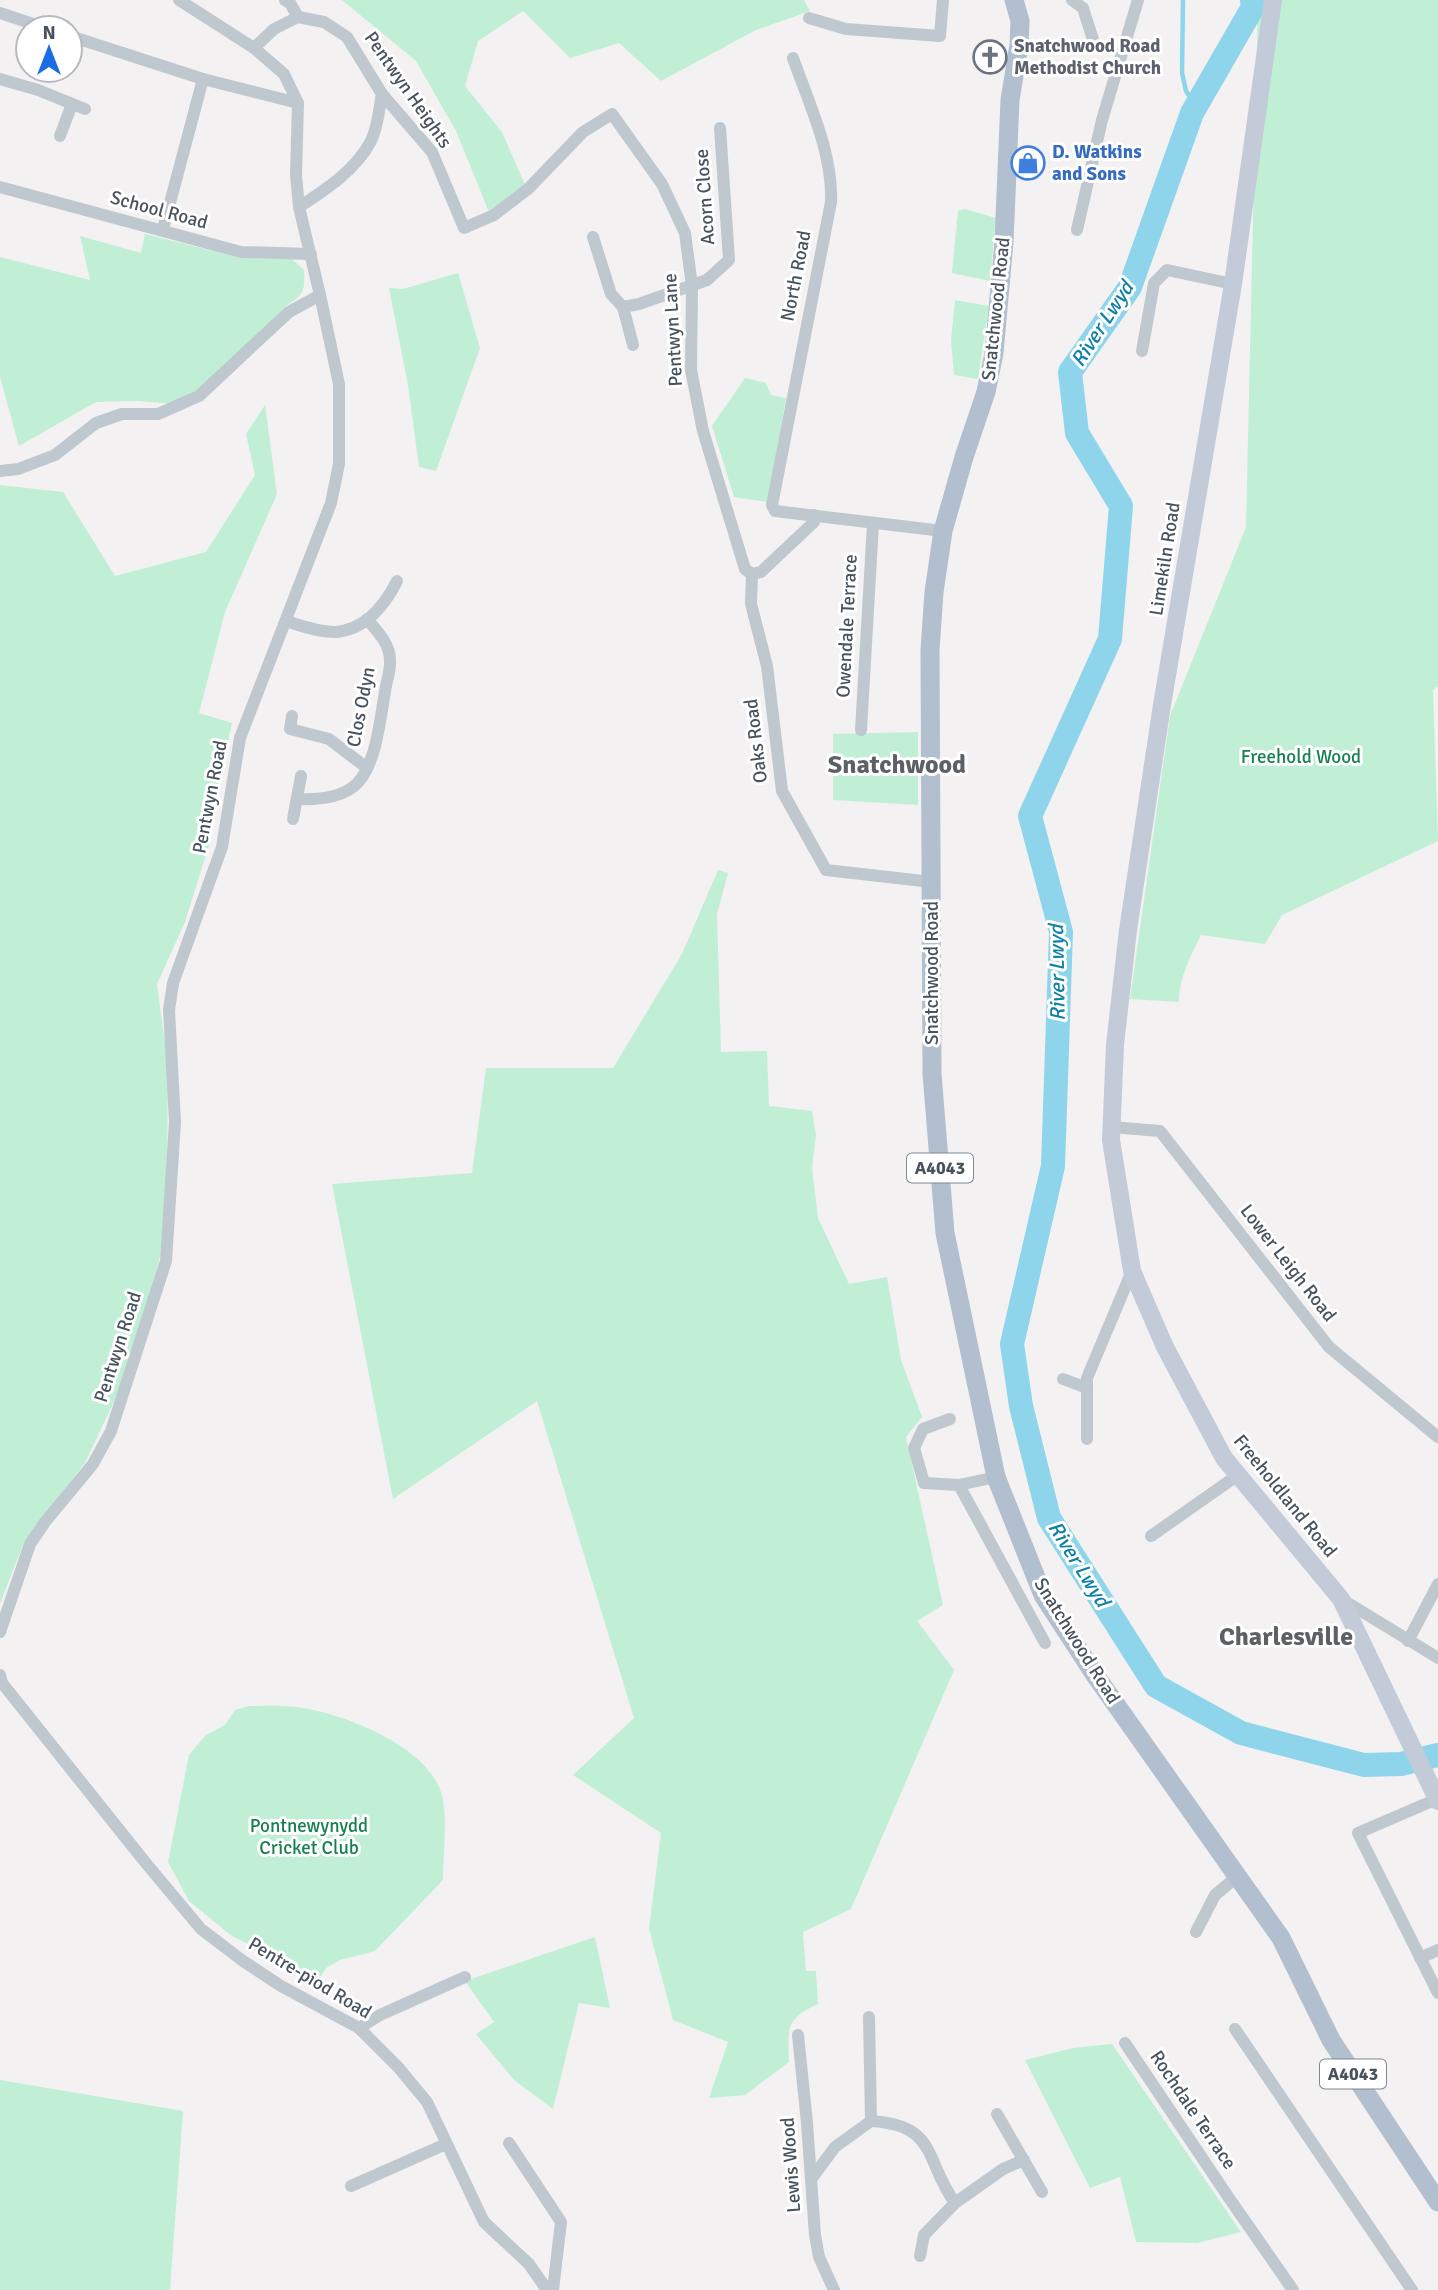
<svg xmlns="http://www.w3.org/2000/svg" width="1438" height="2290" font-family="Signika,sans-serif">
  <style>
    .green { fill: #c1efd5 }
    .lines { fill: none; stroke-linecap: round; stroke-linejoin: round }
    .stream { stroke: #8ed5ec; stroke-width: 4.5 }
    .river { stroke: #8ed5ec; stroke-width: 24 }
    .minor { stroke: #bfc8cf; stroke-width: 12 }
    .secondary { stroke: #c2cbd7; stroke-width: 18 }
    .primary { stroke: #b1bfcf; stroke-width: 19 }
    .labels { text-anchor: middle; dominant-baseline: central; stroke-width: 6; stroke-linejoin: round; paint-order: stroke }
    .shield { fill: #fff; stroke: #80878e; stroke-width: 2 }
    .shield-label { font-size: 18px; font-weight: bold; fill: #49535e }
    .worship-label { font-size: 19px; font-weight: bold; fill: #5b616d; stroke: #fff; text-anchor: start }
    .street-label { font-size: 19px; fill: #49535e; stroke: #fff }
    .shop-label { font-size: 19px; font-weight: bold; fill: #366cbe; stroke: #fff; text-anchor: start }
    .park-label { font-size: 19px; fill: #188150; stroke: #fff }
    .water-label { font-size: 21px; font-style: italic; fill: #0e7fa5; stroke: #fff }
    .district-label { font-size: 26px; font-weight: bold; fill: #5d6166; stroke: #fff }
  </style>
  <rect width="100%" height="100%" fill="#f3f1f1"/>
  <g class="green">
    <polygon points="342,0 804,0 810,11 756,30 661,81 619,43 570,58 523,11 478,41 465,86 502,132 525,185 489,212 456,131 416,61"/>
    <path d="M1258 0H1438V686L1433 690 1438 841 1282 915 1265 944 1201 935C1190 957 1179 978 1179 1002L1130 999 1170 716 1246 527Z"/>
    <polygon points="965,209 996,218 990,281 952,273 958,211"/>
    <path d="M145 234 241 258 292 259 304 270C305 292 304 294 286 306L209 387 175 404 138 401 96 402 19 446 0 377V257L90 280 80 236 141 253Z"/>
    <polygon points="458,273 480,348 436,471 419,467 408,385 389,288 403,289"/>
    <polygon points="955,300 989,306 978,379 954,375 951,341"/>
    <polygon points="745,378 766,383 771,395 786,398 768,502 734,497 712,426"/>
    <polygon points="265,405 277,494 225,612 199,713 232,723 213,810 209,845 185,922 157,984 168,1068 167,1180 160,1257 141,1327 118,1393 85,1463 24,1542 0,1604 0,485 63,492 115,576 206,552 255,475 246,434"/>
    <polygon points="918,732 918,805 833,800 833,734"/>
    <path d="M718 870 728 873 717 914 721 1052 767 1051 769 1106 812 1111 816 1135 812 1168 818 1218 849 1284 887 1277 901 1360 922 1417 906 1437 943 1605 917 1621 954 1670 851 1909 803 1932 806 1971H816L818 2004C785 2019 788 2028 789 2062L745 2095 709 2098 728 2042 673 2020 649 1929 661 1833 573 1775 634 1718 537 1401 393 1499 332 1184 472 1173 486 1068H613L682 954Z"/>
    <path d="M249 1706C267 1706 285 1705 303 1708 347 1715 435 1749 443 1800 447 1824 443 1855 443 1880L375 1951 340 1960 326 1968 319 1979 232 1936 189 1901 168 1862 189 1755 206 1735 225 1725 235 1710Z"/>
    <polygon points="595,1937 610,2008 579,2003 553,2109 514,2080 476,2034 494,2022 465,1981"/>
    <polygon points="1112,2044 1241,2232 1197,2243 1136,2242 1120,2177 1090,2188 1025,2060 1073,2048"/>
    <polygon points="0,2080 183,2111 170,2290 0,2290"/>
  </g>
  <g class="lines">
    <polyline class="stream" points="1183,0 1182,73 1186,91 1196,106"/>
    <polyline class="river" points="1252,0 1253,7 1192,113 1130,287 1070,372 1077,433 1121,506 1110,639 1030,816 1061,932 1053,1166 1012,1344 1021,1406 1049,1518 1156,1686 1241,1733 1364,1765 1401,1764 1438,1755"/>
    <g class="minor">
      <polyline points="285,0 290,3 298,17"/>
      <polyline points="1072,0 1083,8 1095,46"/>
      <polyline points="0,13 45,28"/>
      <polyline points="809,18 846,29 940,36 943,0"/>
      <polyline points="70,36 203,79 298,103"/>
      <polyline points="254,48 274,29 298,17 324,22 347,37 382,94 432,152 464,228 494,215 528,189 583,132 612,114 662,184 685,233 692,286 691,370 703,431 745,569 752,574"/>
      <path d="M793 58C809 104 833 153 831 202L772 505 775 511 943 531"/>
      <polyline points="0,79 38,90 85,109"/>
      <polyline points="60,136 72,104"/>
      <polyline points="0,187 241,252 311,254"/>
      <path d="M299 207C325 190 356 170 371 141 378 127 379 109 382 94"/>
      <polyline points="163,229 203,79"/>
      <polyline points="1077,230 1102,120 1138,0"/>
      <polyline points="593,237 611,294 623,307"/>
      <polyline points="633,345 623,307 639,304 707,280 729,260 720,128"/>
      <polyline points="1142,351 1154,283 1167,270 1233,284"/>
      <polyline points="0,471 18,469 55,455 96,423 122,414 158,414 199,396 289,312 320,295"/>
      <polyline points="752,574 751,604 767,666 782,791 826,870 932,882"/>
      <polyline points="752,574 761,572 814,522 814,515"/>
      <path d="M286 621C301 626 319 632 335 632 365 630 385 605 397 581"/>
      <polyline points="292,716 290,729 329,739 367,768"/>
      <polyline points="861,730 873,524"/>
      <path d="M297 799C316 800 337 799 353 787 376 770 380 719 385 692 386 682 391 670 390 660 390 644 377 631 367 619"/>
      <polyline points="293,819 301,776"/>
      <polyline points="1111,1127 1160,1131 1329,1347 1438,1437"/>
      <polyline points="1063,1379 1087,1388"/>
      <polyline points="950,1419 923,1429 914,1448 924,1483 959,1485"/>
      <polyline points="1087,1439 1087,1378 1132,1271"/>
      <polyline points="996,1477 959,1485 1045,1643"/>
      <polyline points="1151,1536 1238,1475"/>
      <polyline points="1343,1600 1438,1658"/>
      <polyline points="0,1632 30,1544 45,1522 93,1464 111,1431 166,1261 175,1122 169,1010 173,983 222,847 240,738 331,503 339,464 339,384 320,295 299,207 296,175 298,103 284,74 254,48 179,0"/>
      <polyline points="1408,1641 1438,1584"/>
      <polyline points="0,1675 2,1683 145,1862 201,1929 243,1961 281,1986 359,2028 398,2067 427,2102 484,2222 529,2264 547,2290"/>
      <polyline points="1437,1799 1358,1833 1438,1993"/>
      <polyline points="1196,1932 1215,1895 1238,1876"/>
      <polyline points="1420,1958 1438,1950"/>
      <path d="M869 2017 871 2121C938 2125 924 2160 955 2203"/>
      <polyline points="359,2028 380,2015 465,1977"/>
      <polyline points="1235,2029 1412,2290"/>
      <polyline points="798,2035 807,2123 815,2235 819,2257 834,2290"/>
      <polyline points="1125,2043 1229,2198 1293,2290"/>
      <polyline points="997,2114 1042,2192"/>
      <polyline points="509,2143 561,2222 553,2290"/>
      <polyline points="812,2178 835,2147 871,2121"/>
      <polyline points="351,2186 446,2144"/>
      <polyline points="920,2256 924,2235 955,2203 1003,2169 1024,2160"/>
    </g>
    <polyline class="secondary" points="1273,0 1233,284 1162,705 1128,930 1115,1045 1111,1140 1132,1271 1165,1347 1224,1458 1341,1599 1438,1801"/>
    <polyline class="primary" points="1014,0 1020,21 1019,45 1010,100 1004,242 994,353 986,392 964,457 943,531 934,592 930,650 932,1074 945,1233 996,1477 1043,1595 1095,1675 1281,1938 1331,2040 1438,2202"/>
  </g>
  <defs>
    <symbol id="church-ring" viewBox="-11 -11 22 22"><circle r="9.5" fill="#fff" stroke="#6b7280" stroke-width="1.5"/><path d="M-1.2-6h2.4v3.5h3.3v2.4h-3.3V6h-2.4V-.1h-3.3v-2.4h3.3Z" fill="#6b7280"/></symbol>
    <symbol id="shop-ring" viewBox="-11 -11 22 22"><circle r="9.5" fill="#fff" stroke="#3f7fe0" stroke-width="1.5"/><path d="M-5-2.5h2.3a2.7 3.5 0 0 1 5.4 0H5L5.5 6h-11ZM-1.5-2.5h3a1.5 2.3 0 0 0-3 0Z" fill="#3f7fe0"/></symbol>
  </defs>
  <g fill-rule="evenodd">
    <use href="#church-ring" x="971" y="38" width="38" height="38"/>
    <use href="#shop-ring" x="1009" y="144" width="38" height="38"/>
  </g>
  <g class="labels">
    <g class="shield">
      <rect x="907" y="1153.5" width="66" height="29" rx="5"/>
      <rect x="1320" y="2059.5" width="66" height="29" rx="5"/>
    </g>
    <g class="shield-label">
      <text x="940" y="1168">A4043</text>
      <text x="1353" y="2074">A4043</text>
    </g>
    <g class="worship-label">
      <text x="1014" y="46">Snatchwood Road<tspan x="1014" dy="22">Methodist Church</tspan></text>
    </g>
    <g class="street-label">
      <text transform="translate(408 90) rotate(55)">Pentwyn Heights</text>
      <text transform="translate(705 197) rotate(-94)">Acorn Close</text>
      <text transform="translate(159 210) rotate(15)">School Road</text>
      <text transform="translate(796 276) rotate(-79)">North Road</text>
      <text transform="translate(996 309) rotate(-84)">Snatchwood Road</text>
      <text transform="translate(673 330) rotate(-93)">Pentwyn Lane</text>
      <text transform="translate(1165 559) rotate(-81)">Limekiln Road</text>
      <text transform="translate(847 626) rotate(-87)">Owendale Terrace</text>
      <text transform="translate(361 707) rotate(-79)">Clos Odyn</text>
      <text transform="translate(756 741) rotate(-97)">Oaks Road</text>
      <text transform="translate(210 797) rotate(-79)">Pentwyn Road</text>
      <text transform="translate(932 973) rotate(-90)">Snatchwood Road</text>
      <text transform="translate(1288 1263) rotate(52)">Lower Leigh Road</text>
      <text transform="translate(118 1347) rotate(-72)">Pentwyn Road</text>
      <text transform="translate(1285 1496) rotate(51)">Freeholdland Road</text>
      <text transform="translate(1077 1641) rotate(58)">Snatchwood Road</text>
      <text transform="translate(310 1978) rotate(31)">Pentre-piod Road</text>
      <text transform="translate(1193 2110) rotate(56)">Rochdale Terrace</text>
      <text transform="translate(791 2165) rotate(-94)">Lewis Wood</text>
    </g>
    <g class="shop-label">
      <text x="1052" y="152">D. Watkins<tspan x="1052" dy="22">and Sons</tspan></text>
    </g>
    <g class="park-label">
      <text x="1301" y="757">Freehold Wood</text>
      <text x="309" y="1826">Pontnewynydd<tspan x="309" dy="22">Cricket Club</tspan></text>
    </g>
    <g class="water-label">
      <text transform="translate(1102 324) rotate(-57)">River Lwyd</text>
      <text transform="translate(1057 973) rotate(-91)">River Lwyd</text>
      <text transform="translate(1079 1564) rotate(58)">River Lwyd</text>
    </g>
    <g class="district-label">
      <text x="897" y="765">Snatchwood</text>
      <text x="1286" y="1637">Charlesville</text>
    </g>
  </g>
  <g transform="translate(49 49)"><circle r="33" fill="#ffffff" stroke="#b6babf" stroke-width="2"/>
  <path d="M0-5L12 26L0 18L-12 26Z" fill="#1b6be3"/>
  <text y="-10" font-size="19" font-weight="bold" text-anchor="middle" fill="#49535e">N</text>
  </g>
</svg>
